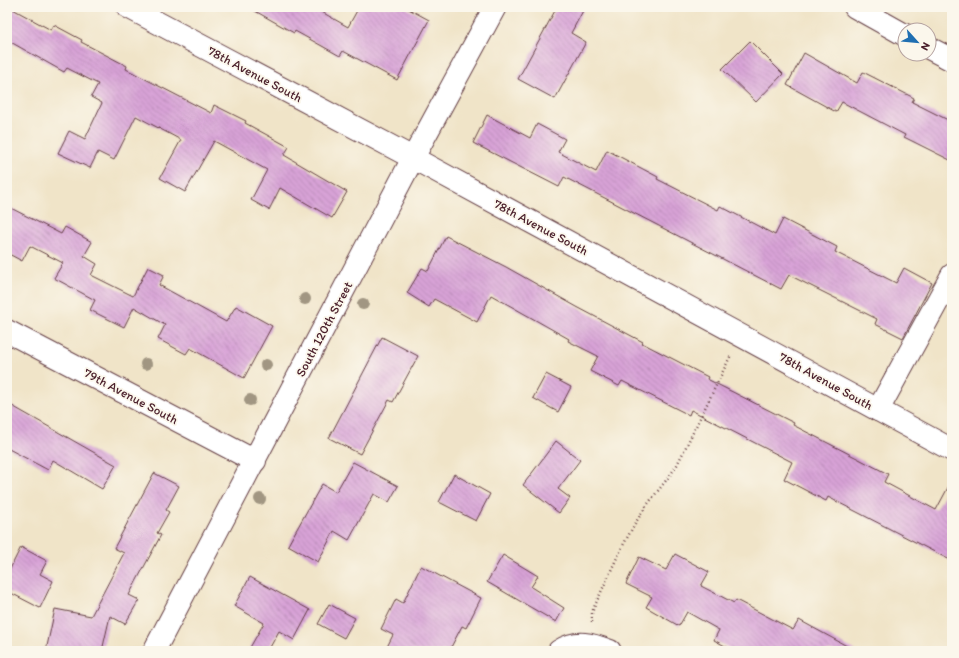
<svg xmlns="http://www.w3.org/2000/svg" width="959" height="658" font-family="Itim,sans-serif">
  <style>
    .building { fill: url(#building-back-hatch) }
    .lines { fill: none; stroke-linecap: round; stroke-linejoin: round }
    .minor-casing { stroke: #633d43; stroke-width: 24 }
    .path { stroke: #633d43; stroke-width: 2.5; stroke-dasharray: 1 3; stroke-linecap: butt }
    .minor { stroke: #fff; stroke-width: 22 }
    .tree { fill: #a19682 }
    .labels { text-anchor: middle; dominant-baseline: central; stroke-width: 3.5; stroke-linejoin: round; paint-order: stroke }
    .street-label { font-size: 13px; fill: #4a1f2b; stroke: #fbf7ec }
  </style>
  <defs>
    <pattern id="building-back-hatch" width="6" height="6" patternUnits="userSpaceOnUse"><rect width="6" height="6" fill="#d8a3d7"/><path d="M-1 5l2 2M0 0l6 6M5-1l2 2" fill="none" stroke="#b184af"/></pattern>
  </defs>
  <rect width="100%" height="100%" fill="#fbf7ec"/>
  <filter id="ink" filterUnits="userSpaceOnUse"><feTurbulence type="fractalNoise" baseFrequency=".025" numOctaves="2"/><feDisplacementMap in="SourceGraphic" scale="8" xChannelSelector="R" yChannelSelector="G"/><feConvolveMatrix kernelMatrix="1 2 1 2 8 2 1 2 1" color-interpolation-filters="sRGB"/></filter>
  <filter id="wash" filterUnits="userSpaceOnUse"><feTurbulence type="fractalNoise" baseFrequency=".012" numOctaves="4" result="noise"/><feDisplacementMap in="SourceGraphic" scale="16" xChannelSelector="R" yChannelSelector="G"/><feGaussianBlur stdDeviation="0.9" result="paint"/><feColorMatrix in="noise" values="0 0 0 0 0 0 0 0 0 0 0 0 0 0 0 0 0 1.4 0 .05"/><feComposite in="paint" operator="in"/></filter>
  <g filter="url(#wash)">
    <rect width="100%" height="100%" fill="#f0e4c8"/>
    <g id="blocks">
      <g class="building">
        <polygon points="7,7 9,7 51,30 54,25 82,40 81,42 127,66 126,69 211,113 214,105 246,121 245,123 289,147 284,155 347,192 332,218 280,188 269,210 251,200 267,170 214,141 185,192 160,178 181,140 136,116 114,160 98,152 90,168 58,153 69,131 85,139 102,103 91,97 98,84 67,68 64,72 7,40"/>
        <polygon points="248,7 313,7 348,27 359,7 405,7 429,20 397,80 343,51 340,56 295,31 294,33"/>
        <polygon points="557,7 585,7 571,33 586,42 555,99 518,79"/>
        <polygon points="750,41 783,74 756,102 722,69"/>
        <polygon points="804,53 857,83 863,72 914,98 912,102 952,122 952,161 904,137 905,135 842,102 836,112 787,85"/>
        <polygon points="487,115 530,138 537,124 565,139 558,152 596,172 607,150 658,177 657,179 718,210 720,206 775,235 783,219 837,247 835,252 896,283 904,268 932,283 903,338 875,324 877,319 789,275 781,289 564,177 559,187 473,143"/>
        <polygon points="7,206 61,234 65,227 92,242 84,256 97,264 91,275 133,296 148,267 164,275 159,285 226,322 236,306 272,326 244,378 190,348 186,354 158,339 165,325 134,307 124,327 90,310 95,300 54,278 63,263 30,246 22,261 7,253"/>
        <polygon points="446,236 506,267 577,307 643,342 642,343 708,377 707,379 794,423 793,425 888,474 884,482 936,510 952,480 952,561 828,497 826,501 784,479 792,462 691,410 689,415 622,381 619,386 590,371 598,356 568,341 569,339 491,295 477,322 434,299 429,307 407,293 422,268 428,271"/>
        <polygon points="382,337 418,356 393,402 389,400 360,454 329,438"/>
        <polygon points="546,374 571,387 558,412 533,398"/>
        <polygon points="7,403 116,465 102,489 53,460 48,470 7,448"/>
        <polygon points="556,441 580,460 558,489 570,498 559,513 523,485"/>
        <polygon points="353,462 398,486 389,502 374,494 349,540 334,531 318,562 288,545 322,484 336,492"/>
        <polygon points="154,473 179,486 166,510 169,512 157,533 161,535 129,595 139,600 125,624 110,616 102,651 46,651 55,609 91,616 124,553 114,548"/>
        <polygon points="454,474 490,494 476,521 439,502"/>
        <polygon points="21,547 47,561 40,574 53,581 40,608 7,591 7,575"/>
        <polygon points="675,554 709,572 701,586 734,603 736,600 793,630 799,620 856,651 734,651 714,640 719,630 687,612 679,626 646,607 652,597 626,584 639,557 666,570"/>
        <polygon points="503,555 538,576 531,587 564,608 556,622 487,582"/>
        <polygon points="421,566 481,598 466,628 462,626 449,651 385,651 393,635 381,629 396,599 403,603"/>
        <polygon points="250,577 310,610 294,640 279,631 268,651 248,651 264,623 234,606"/>
        <polygon points="329,604 355,618 344,638 318,624"/>
      </g>
    </g>
  </g>
  <g filter="url(#ink)">
    <use href="#blocks" fill-opacity="0" stroke="#633d43" stroke-width="1"/>
    <g class="lines">
      <defs>
        <g id="minor">
          <polyline points="128,7 413,158 952,450"/>
          <polyline points="855,7 905,35"/>
          <polyline points="929,48 952,60"/>
          <polyline points="7,331 255,461"/>
          <polyline points="878,410 952,275"/>
          <polyline points="154,651 413,158 495,7"/>
          <path d="M559 651C577 639 592 644 610 651"/>
        </g>
      </defs>
      <use href="#minor" class="minor-casing"/>
      <path class="path" d="M592 622V612L596 603C610 573 623 542 641 514 652 497 666 482 677 465L731 355"/>
      <use href="#minor" class="minor"/>
    </g>
    <g class="tree">
      <circle cx="305" cy="299" r="6"/>
      <circle cx="363" cy="304" r="6"/>
      <circle cx="146" cy="364" r="6"/>
      <circle cx="266" cy="365" r="6"/>
      <circle cx="250" cy="400" r="6"/>
      <circle cx="260" cy="499" r="6"/>
    </g>
  </g>
  <g class="labels">
    <g class="street-label">
      <text transform="translate(255 74) rotate(28)">78th Avenue South</text>
      <text transform="translate(541 227) rotate(28)">78th Avenue South</text>
      <text transform="translate(324 329) rotate(-62)">South 120th Street</text>
      <text transform="translate(826 381) rotate(29)">78th Avenue South</text>
      <text transform="translate(131 396) rotate(28)">79th Avenue South</text>
    </g>
  </g>
  <rect width="959" height="658" fill="none" stroke="#fbf7ec" stroke-width="24"/>
  <g transform="translate(917 42) rotate(117)"><circle r="19" fill="#fbf7ec" stroke="#b4a19f"/>
  <path d="M0-3L7 15L0 10L-7 15Z" fill="#1f6fb2"/>
  <text y="-6" font-size="11" font-weight="bold" text-anchor="middle" fill="#4a1f2b">N</text>
  </g>
</svg>
